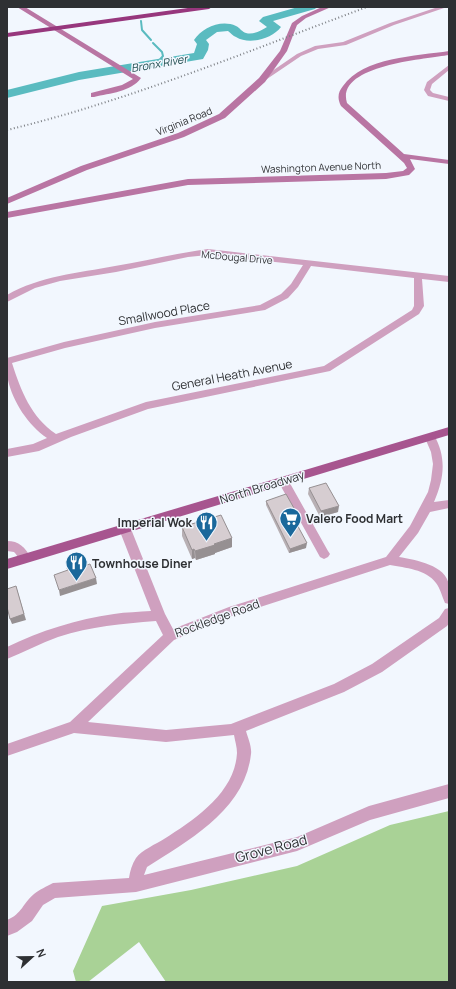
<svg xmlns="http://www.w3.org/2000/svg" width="456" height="989" font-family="Manrope,sans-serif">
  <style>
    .forest { fill: #a9d296 }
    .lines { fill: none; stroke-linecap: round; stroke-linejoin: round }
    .stream { stroke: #5abbc0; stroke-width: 2 }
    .river { fill: #5abbc0; fill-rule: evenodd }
    .street { fill: #cfa0bf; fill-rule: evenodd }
    .secondary { fill: #b975a3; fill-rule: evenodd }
    .primary { fill: #a7558f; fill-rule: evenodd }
    .highway { fill: #97377d; fill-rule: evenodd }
    .rail { stroke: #7e8186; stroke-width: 2; stroke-dasharray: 1 2.5; stroke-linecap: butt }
    .wall { fill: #b8b0b4 }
    .shaded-wall { fill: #969092 }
    .building { fill: #d6cdd1; stroke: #969092 }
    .labels { text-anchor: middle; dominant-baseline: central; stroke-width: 3; stroke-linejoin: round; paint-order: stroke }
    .far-street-label { font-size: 10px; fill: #2e3033; stroke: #f2f7fe }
    .far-water-label { font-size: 11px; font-style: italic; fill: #234f51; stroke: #f2f7fe }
    .street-label { font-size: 12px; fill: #2e3033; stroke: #f2f7fe }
    .poi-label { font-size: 12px; font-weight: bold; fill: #2e3033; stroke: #f2f7fe; text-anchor: start }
    .near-street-label { font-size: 14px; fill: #2e3033; stroke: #f2f7fe }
  </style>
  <rect width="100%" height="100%" fill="#f2f7fe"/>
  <polygon class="forest" points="449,811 449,982 166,982 139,942 88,982 76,982 73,971 102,906 191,890 297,866 390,825"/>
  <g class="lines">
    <g class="stream">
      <polyline points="141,21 142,30 151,40"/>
      <polyline points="153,43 162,52 163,56 157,63"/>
    </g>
    <path class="river" d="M298 7H317L315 9 273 21 281 27C272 39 249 45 236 37 233 36 231 33 228 31L217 32 206 40 209 44 208 50 203 59 79 80 7 98V90L79 72 194 53 197 44 194 40C202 28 221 19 236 26 240 28 242 32 246 33 253 35 261 31 267 27L259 21 263 17Z"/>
    <g class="street">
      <polygon points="438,7 447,7 394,25 346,45 318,49 301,56 264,81 259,80 297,54 315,46 343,42 390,23"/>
      <polygon points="449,65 449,70 432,84 430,90 433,93 449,97 449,101 428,96 424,90 427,82"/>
      <path d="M208 249 449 276V282L422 279 424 306 419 314 330 371 148 409 71 437 39 451 7 457V449L33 444 47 438C28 425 13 402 8 380 6 373 7 365 7 358L64 342 155 322 260 305 281 294 291 284 303 265 208 255 188 257 116 272 60 281 35 288 7 302V295C40 276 78 273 115 266 146 261 177 253 208 249ZM311 266 414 278V306L412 310 324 366 146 402 56 434C31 417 21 391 12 363L65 348 155 328 265 310 288 298 298 287Z"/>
      <path d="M430 434 434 435C447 458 444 479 434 502L449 500V508L430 512 418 533 399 557C416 560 446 565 449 585 450 591 449 598 449 604L445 603C442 596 440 588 436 583 426 569 405 568 390 565L232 616 174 640 88 722 166 730 231 724 334 684 372 664 439 618 445 609 449 608V623L447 626 382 672 344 692 246 731C248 738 252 747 251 754 245 810 189 840 147 867L144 875 297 837 369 806 449 784V798L370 820 297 851 136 892 55 898 43 905 32 921 17 932 7 936V920C22 914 23 903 34 894 39 890 47 886 53 883L129 878C130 871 132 864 136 858 142 850 156 844 164 839 194 820 235 793 237 753 237 747 235 741 234 735L166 742 74 733 7 756V744L70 722 163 635 156 621C121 624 92 626 58 637 41 643 24 652 7 659V647C40 631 77 619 114 614 126 612 139 612 151 611L119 529 121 526 125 525 129 526 131 529 165 614 173 629 229 607 386 557 410 526 428 492 431 480 433 464 431 452 425 438 426 435Z"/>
      <polygon points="283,477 287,478 328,551 330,554 328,557 324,559 320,557 278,481 279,478"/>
      <path d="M7 541C19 541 25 547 31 558L29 561C20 564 19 557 14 552L7 551Z"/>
    </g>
    <g class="secondary">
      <path d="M17 7H25L141 78C131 92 110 93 94 97H91V93L122 85 133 79Z"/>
      <polygon points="322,7 331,7 306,18 297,25 287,51 265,82 225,118 184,137 87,170 7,204 7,198 81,166 178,133 219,114 259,78 280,51 292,23 302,16"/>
      <path d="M449 51V55C426 59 335 65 347 103L404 154 449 160V164L410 159 415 169 409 175 386 179 188 185 7 218V212L188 179 386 173 403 171 407 168 404 163 341 106C337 98 338 92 343 86 363 57 417 56 449 51Z"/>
    </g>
    <polygon class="primary" points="449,427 449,435 7,569 7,559"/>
    <polygon class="highway" points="195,7 212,7 209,9 7,37 7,33"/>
    <path class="rail" d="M7 130C131 100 248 51 367 7"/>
  </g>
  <g class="wall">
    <polygon points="309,488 338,512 320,517 308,494"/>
    <polygon points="266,501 299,521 296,522 306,548 289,553 266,505"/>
    <polygon points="182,527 232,538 232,547 215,553 215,554 196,560 195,558 192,559 182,536"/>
  </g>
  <g class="shaded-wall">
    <polygon points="339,506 338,512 320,517 321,511"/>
    <polygon points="299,517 299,521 293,523 294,519"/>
    <polygon points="232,538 232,547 215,553 215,554 196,560 195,551 214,544"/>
    <polygon points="307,543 306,548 289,553 290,549"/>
    <polygon points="194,549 195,558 192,559 192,550"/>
    <polygon points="96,578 97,584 60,596 59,590"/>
    <polygon points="16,586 26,620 12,624 10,619"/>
  </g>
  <g class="building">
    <polygon points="326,483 339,506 321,511 309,488"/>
    <polygon points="286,494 299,517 294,519 307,543 290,549 266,501"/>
    <polygon points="221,515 232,538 214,544 215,545 195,551 194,549 192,550 182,527"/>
    <polygon points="90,564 96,578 59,590 54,575 68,570 67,568 76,565 77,568"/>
    <polygon points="16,586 24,614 10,619 7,607 7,589"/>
  </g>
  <defs>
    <symbol id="supermarket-pin" viewBox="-11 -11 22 30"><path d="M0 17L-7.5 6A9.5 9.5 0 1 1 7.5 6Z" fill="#1a689b" stroke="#f2f7fe"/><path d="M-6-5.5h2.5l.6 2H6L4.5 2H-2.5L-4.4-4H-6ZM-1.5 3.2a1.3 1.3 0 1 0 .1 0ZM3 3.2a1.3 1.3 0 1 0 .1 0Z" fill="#fff"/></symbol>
    <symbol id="restaurant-pin" viewBox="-11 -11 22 30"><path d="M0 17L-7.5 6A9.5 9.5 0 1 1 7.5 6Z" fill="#1a689b" stroke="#f2f7fe"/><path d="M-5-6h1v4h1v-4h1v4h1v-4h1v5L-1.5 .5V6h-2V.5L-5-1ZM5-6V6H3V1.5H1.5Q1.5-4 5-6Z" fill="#fff"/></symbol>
  </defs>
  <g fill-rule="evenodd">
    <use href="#supermarket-pin" x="278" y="506" width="25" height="34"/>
    <use href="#restaurant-pin" x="194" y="510" width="25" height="34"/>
    <use href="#restaurant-pin" x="64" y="550" width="25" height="34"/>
  </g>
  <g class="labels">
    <g class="far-street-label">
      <text transform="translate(184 121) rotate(-22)">Virginia Road</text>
      <text transform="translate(321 167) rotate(-2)">Washington Avenue North</text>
      <text transform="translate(237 257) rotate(5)">McDougal Drive</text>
    </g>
    <g class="far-water-label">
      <text transform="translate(159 63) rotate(-10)">Bronx River</text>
    </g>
    <g class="street-label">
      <text transform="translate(164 313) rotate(-10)">Smallwood Place</text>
      <text transform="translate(232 375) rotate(-11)">General Heath Avenue</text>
      <text transform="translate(262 487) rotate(-17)">North Broadway</text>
      <text transform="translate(217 618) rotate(-20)">Rockledge Road</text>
    </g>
    <g class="poi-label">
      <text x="306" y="518">Valero Food Mart</text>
      <text x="192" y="522" text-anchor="end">Imperial Wok</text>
      <text x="92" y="563">Townhouse Diner</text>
    </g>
    <g class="near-street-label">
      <text transform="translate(271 848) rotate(-15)">Grove Road</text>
    </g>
  </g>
  <rect width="456" height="989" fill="none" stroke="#2e3033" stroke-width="16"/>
  <g transform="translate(32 957) rotate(68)" stroke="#f2f7fe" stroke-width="3" paint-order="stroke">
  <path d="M0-3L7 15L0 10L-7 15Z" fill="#2e3033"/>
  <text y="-6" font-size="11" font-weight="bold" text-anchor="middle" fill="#2e3033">N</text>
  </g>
</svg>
